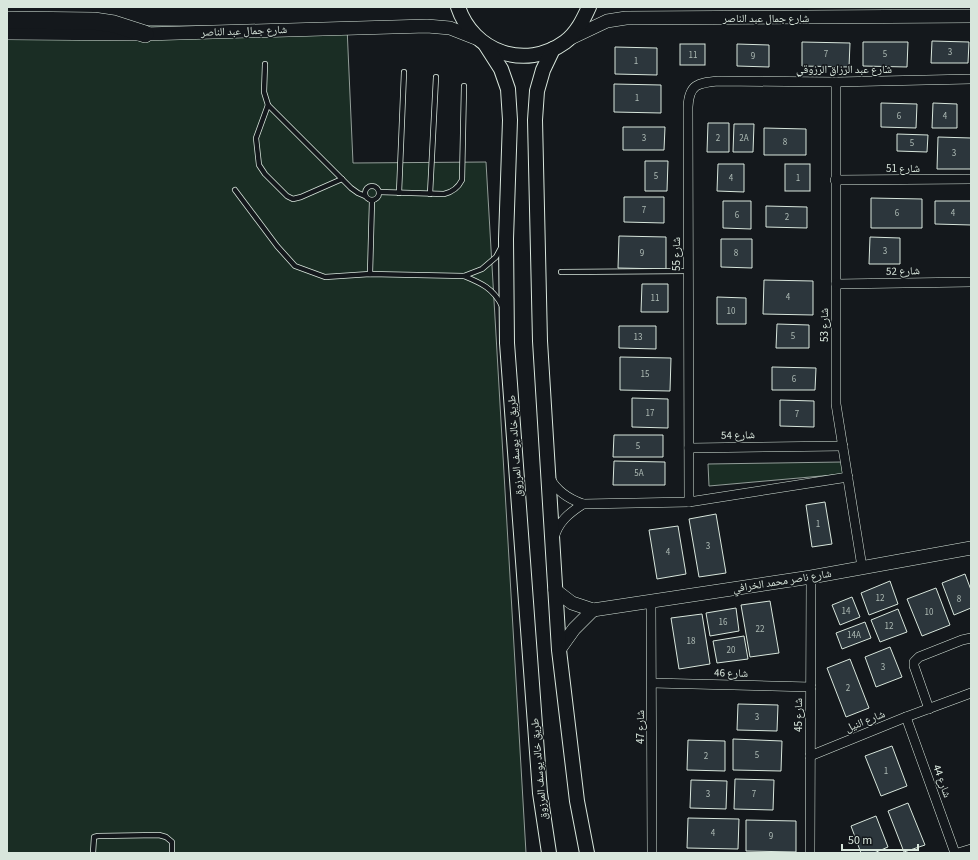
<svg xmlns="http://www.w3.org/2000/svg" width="978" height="860" font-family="'Source Sans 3','Noto Naskh Arabic',sans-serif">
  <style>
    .green { fill: #1a2d24; stroke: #939e99 }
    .building { fill: #2c363c; stroke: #d8e6dc }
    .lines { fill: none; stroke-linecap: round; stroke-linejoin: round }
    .lane-casing { stroke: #d8e6dc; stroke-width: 6 }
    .street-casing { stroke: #d8e6dc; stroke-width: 10 }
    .secondary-casing { stroke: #d8e6dc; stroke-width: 14 }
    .primary-casing { stroke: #d8e6dc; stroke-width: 16 }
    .highway-casing { stroke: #d8e6dc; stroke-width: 18 }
    .lane { stroke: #14181c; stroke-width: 4.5 }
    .street { stroke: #14181c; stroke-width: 9 }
    .secondary { stroke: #14181c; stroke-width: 13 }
    .primary { stroke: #14181c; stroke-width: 14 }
    .highway { stroke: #14181c; stroke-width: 17 }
    .labels { text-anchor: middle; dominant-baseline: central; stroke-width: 3; stroke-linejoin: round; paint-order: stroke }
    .number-label { font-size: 9px; fill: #adbab4 }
    .street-label { font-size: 11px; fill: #d8e6dc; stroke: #14181c }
  </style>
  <rect width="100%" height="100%" fill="#14181c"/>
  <g class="green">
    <polygon points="7,25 347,27 353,163 486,162 526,853 7,853"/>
    <polygon points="842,462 844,474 709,486 708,464"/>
  </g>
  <g class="building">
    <polygon points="932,41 969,42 968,63 931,63"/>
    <polygon points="802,42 850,43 849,67 802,66"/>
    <polygon points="863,42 908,42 907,67 863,66"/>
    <rect x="680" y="44" width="25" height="21"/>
    <polygon points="737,44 769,45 769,67 737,66"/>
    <polygon points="615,47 657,48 657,75 615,74"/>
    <polygon points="614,84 661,85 661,113 614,112"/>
    <polygon points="881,103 917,104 916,128 881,127"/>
    <polygon points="933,103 957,104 957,128 932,128"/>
    <polygon points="708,123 729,123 729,152 707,152"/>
    <polygon points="734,124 754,124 753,152 733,152"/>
    <polygon points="623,127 665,127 664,150 623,150"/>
    <polygon points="764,128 806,129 806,155 764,155"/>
    <polygon points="897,134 928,135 927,152 897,151"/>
    <polygon points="938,137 971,138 971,169 937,169"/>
    <polygon points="645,161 668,161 667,191 645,191"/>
    <polygon points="718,164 744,164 744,192 717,191"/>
    <rect x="785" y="164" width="25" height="27"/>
    <polygon points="624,197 664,197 664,223 624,222"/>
    <polygon points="871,198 922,199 922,228 871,228"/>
    <polygon points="723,201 751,201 751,229 723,228"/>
    <polygon points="935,201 971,201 971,225 935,224"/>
    <polygon points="766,206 807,207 807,228 766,227"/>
    <polygon points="619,236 666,237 666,269 618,268"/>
    <polygon points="870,237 900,238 900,264 869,264"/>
    <polygon points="721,239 752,239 752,268 721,267"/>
    <polygon points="764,280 813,281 813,315 763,314"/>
    <polygon points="642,284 668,284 668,312 641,312"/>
    <polygon points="717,297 746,298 746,324 717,324"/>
    <polygon points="777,324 809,325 809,348 776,348"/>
    <polygon points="619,326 656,326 656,349 619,348"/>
    <polygon points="620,357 671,358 670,391 620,390"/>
    <polygon points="772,367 816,368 815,390 772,390"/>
    <polygon points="632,398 668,399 668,428 632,427"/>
    <polygon points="780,400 814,401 814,427 780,426"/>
    <polygon points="614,435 663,435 663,457 613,457"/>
    <polygon points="614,461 665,462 665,485 613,485"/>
    <polygon points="825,502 832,544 812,547 806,505"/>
    <polygon points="716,514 726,573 699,577 689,519"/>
    <polygon points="678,526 686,574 657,579 649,530"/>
    <polygon points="965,574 971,590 971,608 954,615 942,583"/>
    <polygon points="890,581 898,604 869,615 861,593"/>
    <polygon points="936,588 950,625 922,636 907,599"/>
    <polygon points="852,597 860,617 840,625 832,605"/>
    <polygon points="770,601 779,653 750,657 741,605"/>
    <polygon points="736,608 739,631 710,636 706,613"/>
    <polygon points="898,609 907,632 880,642 871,620"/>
    <polygon points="702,614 710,664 679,669 671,618"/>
    <polygon points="865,622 871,638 842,649 836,633"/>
    <polygon points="744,636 748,659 717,663 713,641"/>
    <polygon points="890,647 902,677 876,687 865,657"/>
    <polygon points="850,659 869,708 846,717 827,668"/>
    <polygon points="738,704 778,705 777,731 737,730"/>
    <polygon points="733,739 782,741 781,771 733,770"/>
    <polygon points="688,740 725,741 725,771 687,770"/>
    <polygon points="892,746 907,786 881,796 865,756"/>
    <polygon points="735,779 774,780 773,810 734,809"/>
    <polygon points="691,780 727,781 726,809 690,808"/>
    <polygon points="908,803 925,845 904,852 888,811"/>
    <polygon points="876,816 888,847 874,853 861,853 851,826"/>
    <polygon points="688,818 739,819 738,849 687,848"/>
    <polygon points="746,820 796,821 796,852 746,851"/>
  </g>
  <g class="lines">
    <defs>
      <g id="lane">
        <polyline points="265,64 264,92 268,105 351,188 358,193 365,196"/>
        <polyline points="268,105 256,138 259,165 265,174 287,196 293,199 301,197 342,179"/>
        <circle cx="372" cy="193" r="7"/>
        <polyline points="235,190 277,246 295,266 325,277 370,274 464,276 482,269 496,257 502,246"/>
        <path d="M379 192 444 194C453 192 458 188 462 180L464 86"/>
        <polyline points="399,193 404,72"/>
        <polyline points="430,194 436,77"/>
        <polyline points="561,272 688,271"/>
        <polyline points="370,274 372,200"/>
        <path d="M464 276C481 283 493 288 502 306"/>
        <polyline points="93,853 94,837 98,836 159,835 166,837 172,842 172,853"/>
      </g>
      <g id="street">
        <polyline points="836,82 836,404 862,567"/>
        <polyline points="835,180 971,179"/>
        <polyline points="836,284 971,282"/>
        <polyline points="689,448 843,446"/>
        <path d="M550 478C557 492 569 499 583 504L689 502 848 477"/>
        <path d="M689 502 688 107C689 84 698 83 718 81L836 82 971 79"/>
        <path d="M554 538C558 522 569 513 583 504"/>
        <polyline points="651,602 652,853"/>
        <polyline points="652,683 811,687"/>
        <polyline points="929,709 914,666 914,662 919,657 962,640 971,638"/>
        <polyline points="906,717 955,853"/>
        <polyline points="810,756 906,717 971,693"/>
        <polyline points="810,853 811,577"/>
        <polyline points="958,853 971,849"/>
      </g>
      <g id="secondary">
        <polyline points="7,33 145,34 427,26 450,28 478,39"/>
        <polyline points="569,39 607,21 626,18 971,16"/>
        <polyline points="555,590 572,603 593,610 811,577 971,548"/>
        <polyline points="559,650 574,629 593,610"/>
      </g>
      <g id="primary">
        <path d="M458 7C473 52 525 71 565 42 577 33 583 20 589 7"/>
        <polyline points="485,44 501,69 508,89 510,120 506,239 507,343 540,793 549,853"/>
        <polyline points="553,49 543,70 537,91 535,120 540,341 559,650 577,801 587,853"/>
      </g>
      <polyline id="highway" points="7,20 94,21 114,24 145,34"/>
    </defs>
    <use href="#lane" class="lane-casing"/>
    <use href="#street" class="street-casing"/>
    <use href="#secondary" class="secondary-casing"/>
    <use href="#primary" class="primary-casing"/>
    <use href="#highway" class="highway-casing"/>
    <use href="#lane" class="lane"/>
    <use href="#street" class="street"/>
    <use href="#secondary" class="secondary"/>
    <use href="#primary" class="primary"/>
    <use href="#highway" class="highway"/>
  </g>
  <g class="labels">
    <g class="number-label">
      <text x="950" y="52">3</text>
      <text x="826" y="54">7</text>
      <text x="885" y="54">5</text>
      <text x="693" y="55">11</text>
      <text x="753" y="56">9</text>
      <text x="636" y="61">1</text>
      <text x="637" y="98">1</text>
      <text x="899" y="116">6</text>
      <text x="945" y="116">4</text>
      <text x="644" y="138">3</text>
      <text x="718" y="138">2</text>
      <text x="744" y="138">2A</text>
      <text x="785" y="142">8</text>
      <text x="912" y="143">5</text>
      <text x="954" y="153">3</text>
      <text x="656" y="176">5</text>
      <text x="731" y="178">4</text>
      <text x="798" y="178">1</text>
      <text x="644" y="210">7</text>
      <text x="897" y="213">6</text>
      <text x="953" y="213">4</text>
      <text x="737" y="215">6</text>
      <text x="787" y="217">2</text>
      <text x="885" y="251">3</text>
      <text x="642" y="253">9</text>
      <text x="736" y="253">8</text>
      <text x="788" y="297">4</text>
      <text x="655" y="298">11</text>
      <text x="731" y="311">10</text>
      <text x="793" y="336">5</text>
      <text x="638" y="337">13</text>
      <text x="645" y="374">15</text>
      <text x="794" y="379">6</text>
      <text x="650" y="413">17</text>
      <text x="797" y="414">7</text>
      <text x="638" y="446">5</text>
      <text x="639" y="473">5A</text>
      <text x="818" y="524">1</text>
      <text x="708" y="546">3</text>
      <text x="668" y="552">4</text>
      <text x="880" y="598">12</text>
      <text x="959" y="599">8</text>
      <text x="846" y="611">14</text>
      <text x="929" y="612">10</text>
      <text x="723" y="622">16</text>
      <text x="889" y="626">12</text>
      <text x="760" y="629">22</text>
      <text x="854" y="635">14A</text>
      <text x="691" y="641">18</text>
      <text x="731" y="650">20</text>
      <text x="883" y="667">3</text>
      <text x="848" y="688">2</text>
      <text x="757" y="717">3</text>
      <text x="757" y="755">5</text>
      <text x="706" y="756">2</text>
      <text x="886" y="771">1</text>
      <text x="708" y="794">3</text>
      <text x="754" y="794">7</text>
      <text x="713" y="833">4</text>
      <text x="771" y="836">9</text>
    </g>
    <g class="street-label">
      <text x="766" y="18">شارع جمال عبد الناصر</text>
      <text transform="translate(244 31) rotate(-2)">شارع جمال عبد الناصر</text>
      <text x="844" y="69">شارع عبد الرزاق الرزوقي</text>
      <text x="903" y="168">شارع 51</text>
      <text transform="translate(676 254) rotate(-90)">شارع 55</text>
      <text transform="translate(903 271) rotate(-1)">شارع 52</text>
      <text transform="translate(824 325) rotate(-90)">شارع 53</text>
      <text transform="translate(738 435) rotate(-1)">شارع 54</text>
      <text transform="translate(515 446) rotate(-94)">طريق خالد يوسف المرزوق</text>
      <text transform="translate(782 581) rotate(-9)">شارع ناصر محمد الخرافي</text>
      <text transform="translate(731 673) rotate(1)">شارع 46</text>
      <text transform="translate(798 715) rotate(-90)">شارع 45</text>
      <text transform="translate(865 721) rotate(-22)">شارع النيل</text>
      <text transform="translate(640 727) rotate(-90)">شارع 47</text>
      <text transform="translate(539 769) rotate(-95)">طريق خالد يوسف المرزوق</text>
      <text transform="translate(942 781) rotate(70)">شارع 44</text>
    </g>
  </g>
  <rect width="978" height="860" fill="none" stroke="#d8e6dc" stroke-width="16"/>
  <path d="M842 844v6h76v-6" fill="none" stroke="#d8e6dc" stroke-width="2"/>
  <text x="848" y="844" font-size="12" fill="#d8e6dc" stroke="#14181c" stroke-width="3" paint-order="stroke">50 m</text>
</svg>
